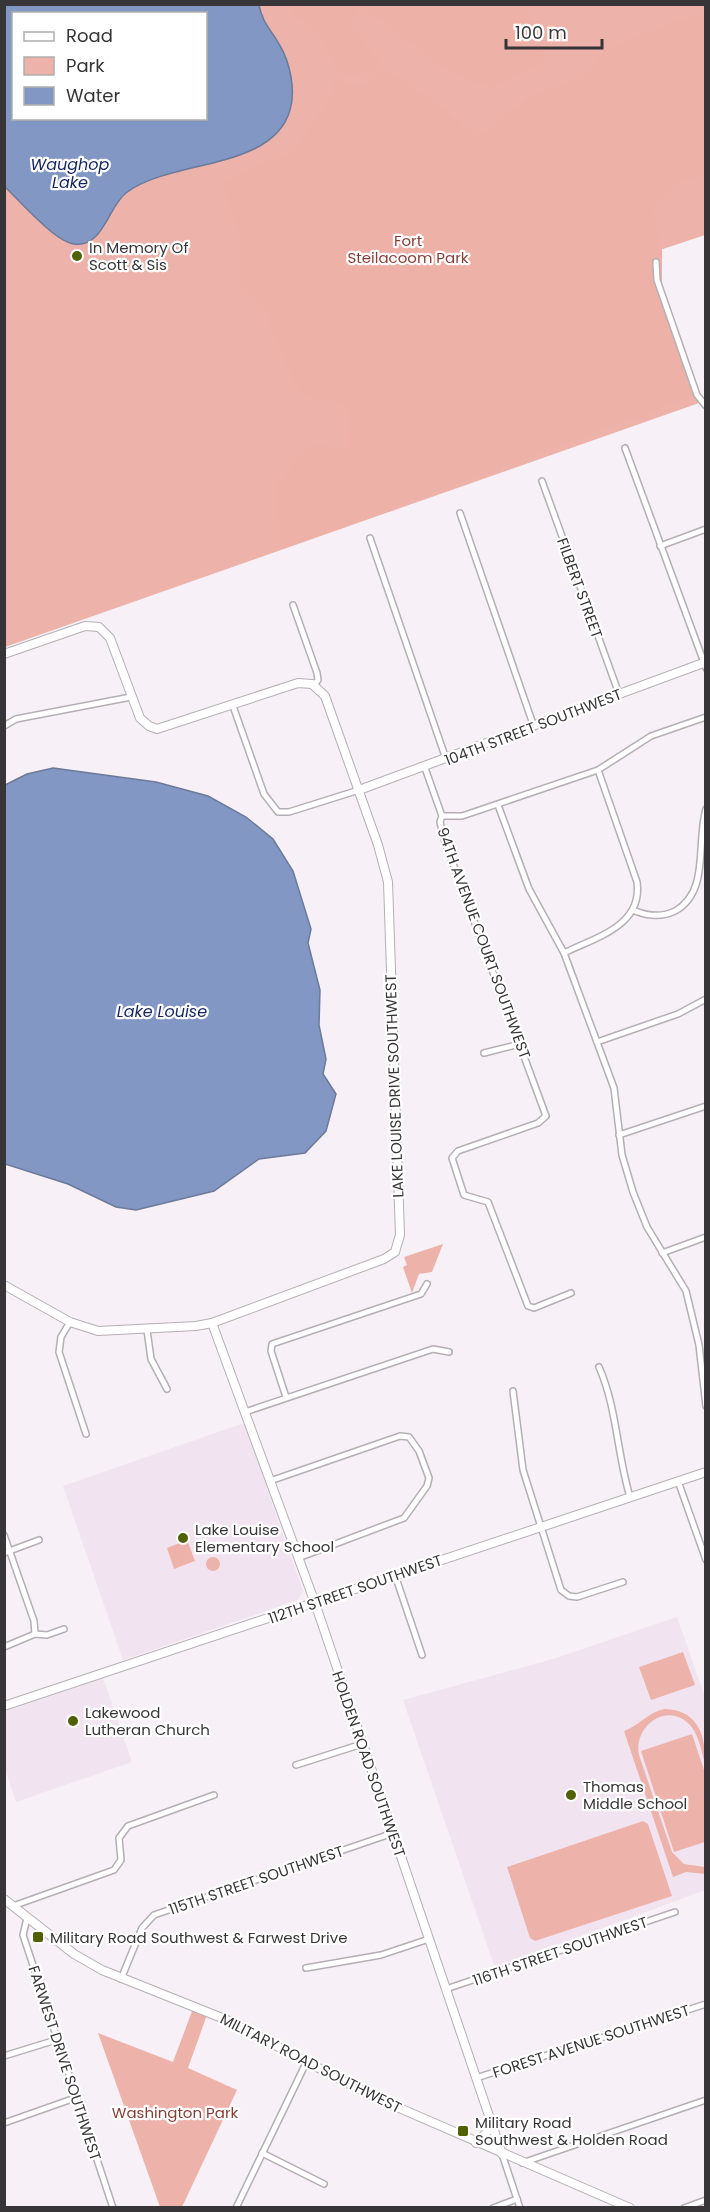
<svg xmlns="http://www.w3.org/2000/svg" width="710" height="2212" font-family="Poppins,sans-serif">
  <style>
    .built { fill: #f1e4f0 }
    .green { fill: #edb3aa; fill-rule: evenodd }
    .forest { fill: #edb1a8 }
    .water { fill: #8297c4; stroke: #6c7a9a; stroke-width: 1.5; fill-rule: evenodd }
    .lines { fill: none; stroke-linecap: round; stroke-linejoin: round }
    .street-casing { stroke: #b5afb5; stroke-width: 8 }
    .secondary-casing { stroke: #b5afb5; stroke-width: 10 }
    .street { stroke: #fff; stroke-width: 5 }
    .secondary { stroke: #fff; stroke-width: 8 }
    .poi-dot { fill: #516003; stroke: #fff; stroke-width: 2 }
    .labels { text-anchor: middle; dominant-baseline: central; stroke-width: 4.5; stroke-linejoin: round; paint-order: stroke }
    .park-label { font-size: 15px; fill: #873e36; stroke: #fff }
    .poi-label { font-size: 15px; fill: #373537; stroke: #fff; text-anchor: start }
    .street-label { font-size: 15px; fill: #373537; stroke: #fff }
    .water-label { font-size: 16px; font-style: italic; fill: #13275e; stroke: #fff }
  </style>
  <rect width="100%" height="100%" fill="#f7f0f6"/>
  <g class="built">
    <polygon points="244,1423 303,1591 298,1600 123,1660 63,1486"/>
    <polygon points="677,1617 705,1697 705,1890 495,1968 403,1700 553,1659"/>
    <polygon points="103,1678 132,1762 16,1802 5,1768 4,1712"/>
  </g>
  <g class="green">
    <path d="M4 5H705V235L648 254 699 403 5 647ZM14 14H206V118H14Z"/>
    <polygon points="443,1244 432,1272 419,1274 412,1293 403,1267 407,1265 404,1257"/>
    <polygon points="187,1540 195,1561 174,1569 167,1548"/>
    <circle cx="213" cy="1564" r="7"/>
    <polygon points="683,1652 695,1685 651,1700 639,1667"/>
    <path d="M665 1709C698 1710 706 1736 705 1763 701 1751 699 1734 689 1724 666 1701 633 1727 639 1755L672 1852 684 1864 705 1867V1874L686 1872 673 1877 624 1731C640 1725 648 1712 665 1709Z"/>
    <polygon points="692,1734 705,1773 705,1842 674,1852 641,1751"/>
    <polygon points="643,1821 648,1824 672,1896 535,1941 530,1938 507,1867"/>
    <polygon points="194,2006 208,2012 188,2068 237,2090 182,2207 160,2207 98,2033 173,2062"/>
  </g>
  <g class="forest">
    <path d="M288 5H527L546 62 491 89 452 73 362 7 349 25 383 63 368 73 346 77 336 71C332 56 326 44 315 32 306 22 294 18 288 5Z"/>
    <polygon points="705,13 705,177 676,181 653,209 662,250 662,294 697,395 282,549 275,487 309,445 348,448 347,403 302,396 269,327 266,310 241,287 240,235 221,182 295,150 332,94 335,78 346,84 364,86 387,69 440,105 477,137 534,93 584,77 604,49 674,21"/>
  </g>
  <g class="water">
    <path d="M4 5H259C262 22 271 30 279 44 290 62 296 90 290 110 273 171 169 159 126 193 108 207 103 248 74 244 55 242 19 200 5 187ZM14 14H206V118H14Z"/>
    <polygon points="53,768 156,782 208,796 246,817 273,839 293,871 311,929 308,943 320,990 319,1025 326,1059 323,1074 336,1094 326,1131 305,1153 259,1159 214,1191 136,1210 116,1207 68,1184 5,1164 5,785 27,774"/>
  </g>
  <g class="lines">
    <defs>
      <g id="street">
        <polyline points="656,262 657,280 697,395 706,406"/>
        <polyline points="625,448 706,668"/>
        <polyline points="542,481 619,694"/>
        <polyline points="460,513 534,727"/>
        <polyline points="370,538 446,759"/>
        <polyline points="660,546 706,529"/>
        <polyline points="293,605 317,673 318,680 314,685"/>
        <polyline points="233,706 264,794 278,812 289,812 359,790"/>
        <polyline points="4,726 16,719 131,697"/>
        <polyline points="425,768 442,816 440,822 445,842 546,1116 538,1123 458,1151 452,1158 464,1195 488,1202 528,1306 534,1308 571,1293"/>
        <polyline points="498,805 529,889 564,953 614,1088 622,1155 633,1192 647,1227 686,1291 699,1345 706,1406"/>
        <polyline points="442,816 462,816 598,770 651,736 706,717"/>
        <path d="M635 911C648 916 661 918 675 911 710 892 696 842 706 809"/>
        <path d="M564 953C596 937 643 926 637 882L598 770"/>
        <polyline points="597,1042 678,1014 706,999"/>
        <polyline points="484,1053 520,1044"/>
        <polyline points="619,1135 706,1106"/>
        <polyline points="662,1253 706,1237"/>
        <polyline points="70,1322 61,1337 59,1352 86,1434"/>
        <polyline points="147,1330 151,1359 167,1389"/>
        <path d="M599 1367C617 1408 617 1454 630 1497"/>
        <polyline points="513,1391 523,1470 561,1590 569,1596 577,1597 623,1582"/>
        <polyline points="286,1397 271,1351 272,1344 421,1294 427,1284"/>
        <polyline points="245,1412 433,1349 449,1352"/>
        <polyline points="270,1481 400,1436 409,1437 419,1451 429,1478 427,1486 404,1518 298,1558"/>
        <polyline points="678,1481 706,1560"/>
        <polyline points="4,1535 34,1621 35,1634"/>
        <polyline points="4,1553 39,1540"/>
        <polyline points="395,1575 422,1655"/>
        <polyline points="4,1647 35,1634 47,1635 64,1629"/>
        <polyline points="296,1765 362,1744"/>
        <polyline points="13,1906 114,1870 121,1860 119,1838 128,1826 214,1795"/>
        <polyline points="27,1918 23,1935 113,2208"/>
        <polyline points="306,1968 381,1955 429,1939"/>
        <polyline points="121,1979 142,1928 154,1915 393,1833"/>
        <polyline points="446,1989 675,1912"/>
        <polyline points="4,2056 56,2040"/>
        <polyline points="476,2078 706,2004"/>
        <polyline points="4,2123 75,2098"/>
        <polyline points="262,2153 324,2184"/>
        <polyline points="502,2154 520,2208"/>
        <polyline points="522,2163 706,2100"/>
        <polyline points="236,2208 306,2063"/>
        <polyline points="493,2208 517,2199"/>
        <polyline points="684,2208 706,2200"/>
      </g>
      <g id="secondary">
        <polyline points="4,654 85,626 99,627 110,638 140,718 149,726 157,729 298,683 312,684 325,696 378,845 388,882 400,1235 395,1252 384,1259 212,1323 196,1326 98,1331 70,1322 4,1285"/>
        <polyline points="359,790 706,662"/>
        <polyline points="212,1323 315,1603 502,2154"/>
        <polyline points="4,1706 706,1472"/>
        <polyline points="4,1899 74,1954 102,1970 227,2020 374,2097 630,2208"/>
        <polyline points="476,2143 492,2127"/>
      </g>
    </defs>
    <use href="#street" class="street-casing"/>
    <use href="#secondary" class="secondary-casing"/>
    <use href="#street" class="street"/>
    <use href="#secondary" class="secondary"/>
  </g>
  <g class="poi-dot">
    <circle cx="77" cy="256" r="6"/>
    <circle cx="183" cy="1538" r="6"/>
    <circle cx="73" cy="1721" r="6"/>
    <circle cx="571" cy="1795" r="6"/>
    <rect x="32" y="1931" width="12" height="12" rx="3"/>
    <rect x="457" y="2125" width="12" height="12" rx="3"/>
  </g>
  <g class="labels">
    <g class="park-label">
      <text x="408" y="240">Fort<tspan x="408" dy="17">Steilacoom Park</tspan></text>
      <text x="175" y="2112">Washington Park</text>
    </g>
    <g class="poi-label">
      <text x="89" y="247">In Memory Of<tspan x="89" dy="17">Scott &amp; Sis</tspan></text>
      <text x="195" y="1529">Lake Louise<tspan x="195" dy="17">Elementary School</tspan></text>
      <text x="85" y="1712">Lakewood<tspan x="85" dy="17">Lutheran Church</tspan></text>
      <text x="583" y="1786">Thomas<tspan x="583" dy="17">Middle School</tspan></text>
      <text x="50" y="1937">Military Road Southwest &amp; Farwest Drive</text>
      <text x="475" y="2122">Military Road<tspan x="475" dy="17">Southwest &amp; Holden Road</tspan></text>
    </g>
    <g class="street-label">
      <text transform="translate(580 588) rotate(70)">FILBERT STREET</text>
      <text transform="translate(533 727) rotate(-21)">104TH STREET SOUTHWEST</text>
      <text transform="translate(484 943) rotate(70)">94TH AVENUE COURT SOUTHWEST</text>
      <text transform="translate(394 1086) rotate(-92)">LAKE LOUISE DRIVE SOUTHWEST</text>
      <text transform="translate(355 1589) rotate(-19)">112TH STREET SOUTHWEST</text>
      <text transform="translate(369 1764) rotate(71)">HOLDEN ROAD SOUTHWEST</text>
      <text transform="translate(256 1880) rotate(-19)">115TH STREET SOUTHWEST</text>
      <text transform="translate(560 1951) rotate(-19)">116TH STREET SOUTHWEST</text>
      <text transform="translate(591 2041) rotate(-18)">FOREST AVENUE SOUTHWEST</text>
      <text transform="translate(65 2063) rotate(72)">FARWEST DRIVE SOUTHWEST</text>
      <text transform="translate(311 2063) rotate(27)">MILITARY ROAD SOUTHWEST</text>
    </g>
    <g class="water-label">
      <text x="70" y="164">Waughop<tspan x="70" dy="18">Lake</tspan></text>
      <text x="162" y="1011">Lake Louise</text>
    </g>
  </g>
  <rect width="710" height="2212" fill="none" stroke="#373537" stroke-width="12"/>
  <rect x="12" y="12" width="195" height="108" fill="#ffffff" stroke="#afaeaf" stroke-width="1.5"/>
  <rect x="24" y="32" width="30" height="9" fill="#ffffff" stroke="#afaeaf" stroke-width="1.5"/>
  <text x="66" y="42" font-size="18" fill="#373537">Road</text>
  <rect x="24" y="57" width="30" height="18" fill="#edb3aa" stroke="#afaeaf" stroke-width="1.5"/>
  <text x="66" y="72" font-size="18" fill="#373537">Park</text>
  <rect x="24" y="87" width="30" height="18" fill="#8297c4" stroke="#afaeaf" stroke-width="1.5"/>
  <text x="66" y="102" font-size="18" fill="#373537">Water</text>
  <path d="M506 39v9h96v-9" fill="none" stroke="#373537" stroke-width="3"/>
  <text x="515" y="39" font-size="18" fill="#373537" stroke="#ffffff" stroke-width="4.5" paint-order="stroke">100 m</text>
</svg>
